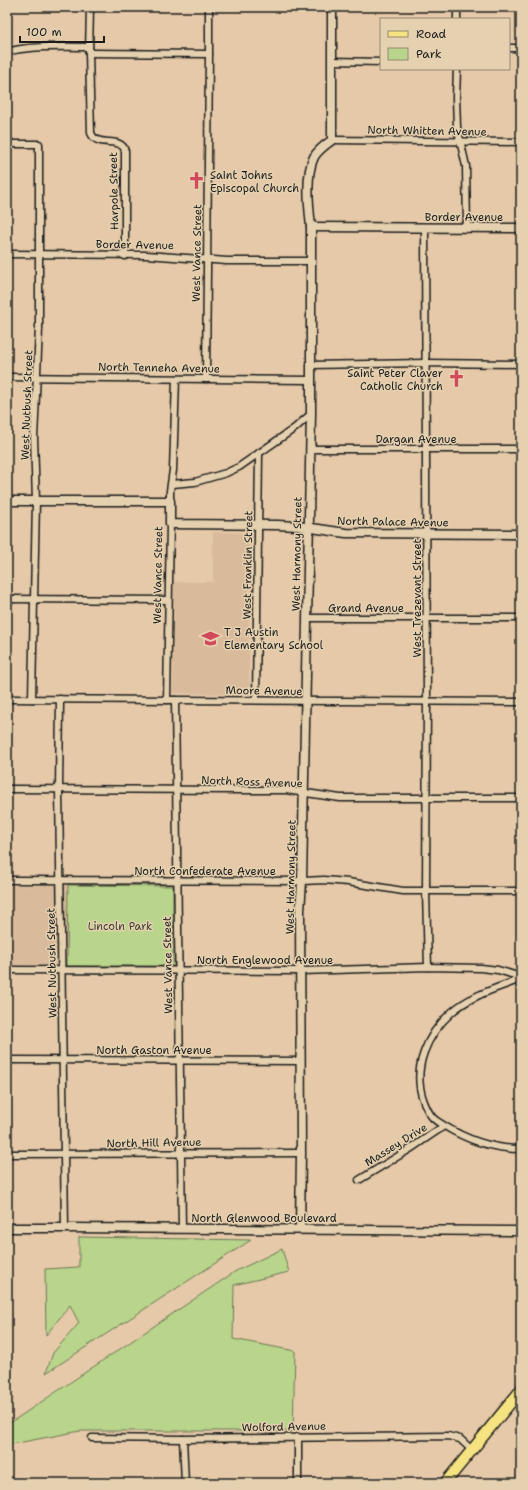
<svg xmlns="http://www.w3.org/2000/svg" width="528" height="1490" font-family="'Shantell Sans',sans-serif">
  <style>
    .built { fill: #d9ba9b }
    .green { fill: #b9d48b; stroke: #6a7854 }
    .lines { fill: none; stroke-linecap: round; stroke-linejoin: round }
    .minor-casing { stroke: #1c1c1c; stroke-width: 9 }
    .tertiary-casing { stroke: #1c1c1c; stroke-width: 11 }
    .primary-casing { stroke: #1c1c1c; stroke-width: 13 }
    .minor { stroke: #e5d1af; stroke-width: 6 }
    .tertiary { stroke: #e5d1af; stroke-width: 8 }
    .primary { stroke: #f5e381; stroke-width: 10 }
    .labels { text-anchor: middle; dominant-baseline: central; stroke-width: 3; stroke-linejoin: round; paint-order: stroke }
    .street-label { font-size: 11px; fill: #1c1c1c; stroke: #e5d1af }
    .poi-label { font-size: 11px; fill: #1c1c1c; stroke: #e5d1af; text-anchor: start }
    .park-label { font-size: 11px; fill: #3b4132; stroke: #e5d1af }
  </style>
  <rect width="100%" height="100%" fill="#e5c9a8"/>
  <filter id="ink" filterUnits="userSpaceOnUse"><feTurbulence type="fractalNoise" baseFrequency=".025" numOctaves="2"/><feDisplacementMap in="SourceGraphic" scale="8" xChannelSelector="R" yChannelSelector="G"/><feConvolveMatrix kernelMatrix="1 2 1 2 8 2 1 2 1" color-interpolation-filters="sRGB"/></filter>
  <g filter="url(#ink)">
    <g class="built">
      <polygon points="213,532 249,533 249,694 173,693 174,582 213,582"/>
      <polygon points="68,885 67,966 7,965 7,886"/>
    </g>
    <g class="green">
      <polygon points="68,885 173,886 173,966 67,966"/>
      <polygon points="79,1237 251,1240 46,1373 53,1353 79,1323 70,1305 46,1335 45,1269 79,1267"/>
      <polygon points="282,1249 289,1272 234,1285 233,1339 295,1351 293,1431 80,1431 7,1445 7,1425 236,1271"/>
    </g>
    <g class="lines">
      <defs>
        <g id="minor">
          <path d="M90 7 89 53 91 133C97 149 121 135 125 151V256"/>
          <polyline points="457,7 457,19"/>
          <polyline points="509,48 521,48"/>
          <path d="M7 53C20 45 72 47 89 47"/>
          <polyline points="89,53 209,54"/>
          <polyline points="332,61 381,62"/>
          <polyline points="457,69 456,97 457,127 466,166 467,228"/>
          <polyline points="7,139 12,144 39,144 39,329 34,438 36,501 32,699"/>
          <polyline points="332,140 521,142"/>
          <polyline points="425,228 427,701 426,891 428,967"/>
          <polyline points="7,254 147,255 227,261 311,261"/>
          <polyline points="311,365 425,363 521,364"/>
          <polyline points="7,377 311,380"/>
          <polyline points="206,379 209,54 209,7"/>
          <polyline points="310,449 521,449"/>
          <polyline points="172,484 195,482 226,473 239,467 295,428 311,414"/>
          <polyline points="170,501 170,491 173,470 176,379"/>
          <polyline points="7,599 168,600"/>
          <polyline points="307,618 521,618"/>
          <polyline points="7,699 521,702"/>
          <polyline points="60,699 59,790 65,1228"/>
          <polyline points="167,700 170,524"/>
          <polyline points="175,700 182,1229"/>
          <polyline points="256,700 259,453"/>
          <polyline points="7,789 242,790 286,790 340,798 521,798"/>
          <polyline points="7,880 302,881 324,880 348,882 403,891 521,891"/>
          <polyline points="7,970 301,971 428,967 481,968 498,970 521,977"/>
          <path d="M521 979C498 988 471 995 452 1012 427 1034 411 1069 424 1102 426 1107 429 1114 433 1118 436 1121 440 1123 443 1125 467 1140 493 1149 521 1149"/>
          <polyline points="7,1060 301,1061"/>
          <polyline points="7,1154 301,1153"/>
          <polyline points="359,1180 410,1149 444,1126"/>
          <polyline points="92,1438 183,1439 448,1436 460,1439 472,1450"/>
          <polyline points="183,1439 185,1483"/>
          <polyline points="298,1483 298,1437"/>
        </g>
        <g id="tertiary">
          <polyline points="311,227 521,228"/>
          <polyline points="7,501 170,501 170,524 277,525 298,526 346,533 521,534"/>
          <polyline points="7,1228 65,1228 521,1231"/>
          <path d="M300 1229 301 1153 300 911 302 881 311 414V227C309 208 305 175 314 157 318 150 325 145 332 140V7"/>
        </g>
        <polyline id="primary" points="445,1483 521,1390"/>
      </defs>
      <use href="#minor" class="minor-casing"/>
      <use href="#tertiary" class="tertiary-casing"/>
      <use href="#primary" class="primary-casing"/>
      <use href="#minor" class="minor"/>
      <use href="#tertiary" class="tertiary"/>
      <use href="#primary" class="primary"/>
    </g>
  </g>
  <defs>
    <symbol id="church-bare" viewBox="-9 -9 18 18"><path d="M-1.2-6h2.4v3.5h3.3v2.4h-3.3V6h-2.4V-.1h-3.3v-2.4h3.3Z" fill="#d1495b" stroke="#e5d1af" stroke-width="2.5" paint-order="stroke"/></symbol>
    <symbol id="school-bare" viewBox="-9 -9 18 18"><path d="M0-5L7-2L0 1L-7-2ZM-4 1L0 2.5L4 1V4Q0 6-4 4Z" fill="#d1495b" stroke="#e5d1af" stroke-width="2.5" paint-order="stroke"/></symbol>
  </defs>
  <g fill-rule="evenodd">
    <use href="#church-bare" x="184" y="168" width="25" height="25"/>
    <use href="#church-bare" x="444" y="366" width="25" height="25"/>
    <use href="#school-bare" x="198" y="626" width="25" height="25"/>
  </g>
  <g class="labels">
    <g class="street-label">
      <text transform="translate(427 131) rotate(1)">North Whitten Avenue</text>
      <text transform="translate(114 191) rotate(-91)">Harpole Street</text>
      <text x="464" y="217">Border Avenue</text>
      <text transform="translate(135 245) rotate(1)">Border Avenue</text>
      <text transform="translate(197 253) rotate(-89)">West Vance Street</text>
      <text transform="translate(159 368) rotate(1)">North Tenneha Avenue</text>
      <text transform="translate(27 405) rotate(-88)">West Nutbush Street</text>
      <text x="416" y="439">Dargan Avenue</text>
      <text transform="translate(393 522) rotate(1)">North Palace Avenue</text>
      <text transform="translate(297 554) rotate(-89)">West Harmony Street</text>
      <text transform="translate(248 565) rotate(-89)">West Franklin Street</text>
      <text transform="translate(158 575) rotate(-89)">West Vance Street</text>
      <text transform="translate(417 598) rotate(-90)">West Trezevant Street</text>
      <text x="366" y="608">Grand Avenue</text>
      <text transform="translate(264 691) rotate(1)">Moore Avenue</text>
      <text transform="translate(252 782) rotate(2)">North Ross Avenue</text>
      <text x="205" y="871">North Confederate Avenue</text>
      <text transform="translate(291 877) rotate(-89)">West Harmony Street</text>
      <text x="265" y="960">North Englewood Avenue</text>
      <text transform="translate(52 963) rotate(-91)">West Nutbush Street</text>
      <text transform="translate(168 965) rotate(-91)">West Vance Street</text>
      <text x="154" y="1050">North Gaston Avenue</text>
      <text transform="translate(154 1143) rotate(-1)">North Hill Avenue</text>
      <text transform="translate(396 1145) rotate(-32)">Massey Drive</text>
      <text x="264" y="1218">North Glenwood Boulevard</text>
      <text transform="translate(284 1427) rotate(-1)">Wolford Avenue</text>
    </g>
    <g class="poi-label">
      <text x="210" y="175">Saint Johns<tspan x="210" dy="13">Episcopal Church</tspan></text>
      <text x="443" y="373" text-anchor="end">Saint Peter Claver<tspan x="443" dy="13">Catholic Church</tspan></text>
      <text x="224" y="632">T J Austin<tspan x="224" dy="13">Elementary School</tspan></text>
    </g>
    <g class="park-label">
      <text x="120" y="926">Lincoln Park</text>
    </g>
  </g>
  <rect width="528" height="1490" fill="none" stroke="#e5d1af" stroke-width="24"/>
  <rect x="12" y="12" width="504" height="1466" fill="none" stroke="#1c1c1c" stroke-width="1.5" filter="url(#ink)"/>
  <rect x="380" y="18" width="130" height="52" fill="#e5d1af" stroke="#958974"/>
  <rect x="388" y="31" width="20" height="6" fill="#f5e381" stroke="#958974"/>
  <text x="416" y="38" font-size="12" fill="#1c1c1c">Road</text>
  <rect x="388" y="48" width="20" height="12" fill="#b9d48b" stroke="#958974"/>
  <text x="416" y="58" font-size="12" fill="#1c1c1c">Park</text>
  <path d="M20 36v6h84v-6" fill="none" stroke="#1c1c1c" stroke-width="2"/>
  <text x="26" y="36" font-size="12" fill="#1c1c1c" stroke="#e5d1af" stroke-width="3" paint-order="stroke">100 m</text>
</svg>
